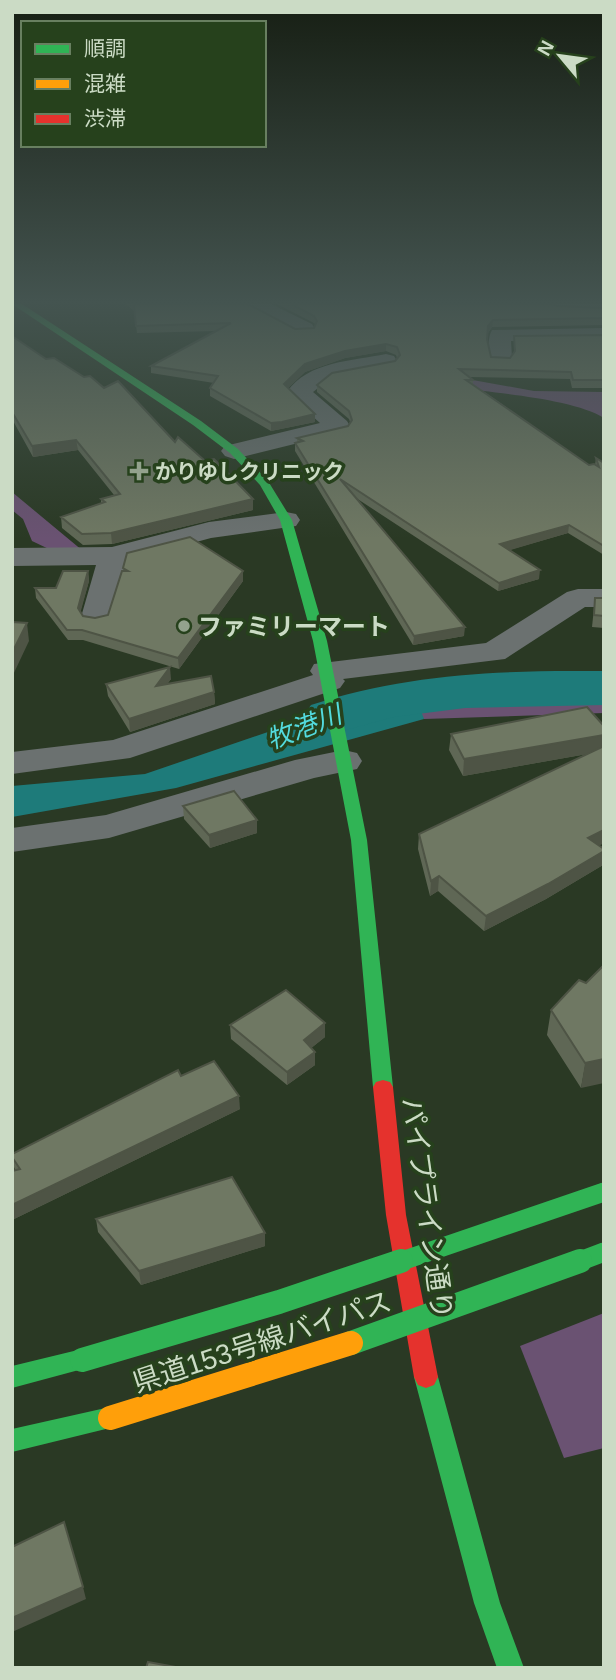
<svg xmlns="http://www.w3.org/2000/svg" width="616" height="1680" font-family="Helvetica,'Noto Sans JP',sans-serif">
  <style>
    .green { fill: #6a5272 }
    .water { fill: #1e7b7a }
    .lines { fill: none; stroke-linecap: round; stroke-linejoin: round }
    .river { fill: #1e7b7a; fill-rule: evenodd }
    .street { fill: #6b7170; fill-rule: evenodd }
    .fast { fill: #30b455; fill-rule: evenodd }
    .jam { fill: #e5322d; fill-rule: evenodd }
    .fast-bridge-far1 { stroke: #30b455; stroke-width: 19 }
    .fast-bridge { stroke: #30b455; stroke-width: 24 }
    .slow-bridge { stroke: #ff9f0a; stroke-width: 24 }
    .wall { fill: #5f6755 }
    .shaded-wall { fill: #4e5445 }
    .building { fill: #6f7863; stroke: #4e5445; stroke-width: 2 }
    .poi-dot { fill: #93a28d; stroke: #26411c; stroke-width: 2.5 }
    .labels { text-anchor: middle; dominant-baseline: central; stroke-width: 7; stroke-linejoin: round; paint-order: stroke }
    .far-poi-label { font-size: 21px; font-weight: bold; fill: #cbdbc5; stroke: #26411c; text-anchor: start }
    .poi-label { font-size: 24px; font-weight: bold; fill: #cbdbc5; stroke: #26411c; text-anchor: start }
    .water-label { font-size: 26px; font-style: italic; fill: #53dbde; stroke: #26411c }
    .near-street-label { font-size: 28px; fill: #cbdbc5; stroke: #26411c }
  </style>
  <rect width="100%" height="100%" fill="#2a3924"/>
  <g class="green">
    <path d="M456 377 534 391 604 392V418C574 399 496 393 459 388Z"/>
    <polygon points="12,492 83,551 53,551 32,541 23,519 12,510"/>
    <polygon points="604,697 604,713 424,719 417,713 501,698"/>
    <polygon points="604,1313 604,1448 564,1458 520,1346"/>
  </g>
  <polygon class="water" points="411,683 424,719 176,788 12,817 12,786 145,774"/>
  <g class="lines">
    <path class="river" d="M572 671H604V705L465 708 394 717 331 734 311 729 302 717 311 705C396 677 482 671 572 671Z"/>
    <g class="street">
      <polygon points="245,304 271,304 312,324 315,329 312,334 296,334 248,308"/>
      <polygon points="547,304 604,304 604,312 557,310 550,308"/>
      <path d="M604 328V340L511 341 512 358 509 363H493C488 355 487 338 492 330Z"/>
      <path d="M386 354 394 356 397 361 394 366 331 378 313 392 347 421 350 426 347 431 234 459 225 456 221 451 225 446 320 423 291 397 287 392C308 361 353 361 386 354Z"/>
      <polygon points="286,512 296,514 300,520 296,526 211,538 126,561 111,617 107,624 96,626 85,624 81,617 96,565 12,566 12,548 112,547 209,522"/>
      <polygon points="578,589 604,589 604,607 585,607 505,659 343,679 345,681 340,688 130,758 12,774 12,752 113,740 313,675 310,671 314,664 486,643 567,592"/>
      <polygon points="344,750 357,753 362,761 357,769 314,778 109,838 12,852 12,828 106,815 295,760"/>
    </g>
    <g class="fast">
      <polygon points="12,304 22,304 201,421 238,449 268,481 292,520 327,641 367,840 393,1087 390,1092 383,1094 376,1092 373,1087 351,840 313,641 280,520 260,485 230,453 193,425"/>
      <polygon points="82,1349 90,1353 93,1360 90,1367 12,1388 12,1366"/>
      <polygon points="426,1366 434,1369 438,1377 500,1603 524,1668 497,1668 474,1603 414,1377 418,1369"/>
      <polygon points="110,1407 118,1410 122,1418 118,1426 12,1452 12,1429"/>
    </g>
    <polygon class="jam" points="383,1080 390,1082 393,1087 406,1215 438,1377 434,1385 426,1388 418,1385 414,1377 386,1215 373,1087 376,1082"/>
    <g class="fast-bridge-far1">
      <polyline points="396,1263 604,1192"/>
      <polyline points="575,1263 604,1252"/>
    </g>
    <g class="fast-bridge">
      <polyline points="351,1343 580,1261"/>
      <polyline points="82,1360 279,1302 401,1261"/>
    </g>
    <polyline class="slow-bridge" points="110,1418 351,1343"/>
  </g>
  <g class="wall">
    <polygon points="126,304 248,304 295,329 314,328 316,325 314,323 277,304 553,304 557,306 604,308 604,325 492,327 488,333 487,340 491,357 510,358 514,352 514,336 604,335 604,388 572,388 570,379 470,377 473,380 473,384 589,465 595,465 596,458 604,463 604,555 568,533 509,550 539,579 498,591 356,498 464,636 413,645 295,451 295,443 297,443 297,438 348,426 350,422 349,419 317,392 317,385 395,361 397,358 396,355 386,351 345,358 305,372 288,388 315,414 315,422 271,431 210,396 210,388 214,383 151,373 151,366 216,331 137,333 134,311"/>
    <polygon points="12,336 46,359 104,388 175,442 205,461 253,499 253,510 112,544 83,545 62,528 61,517 101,503 101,499 114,495 78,450 33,457 12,419"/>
    <polygon points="123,568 243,571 243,581 179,669 83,640 68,640 36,598 35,588 56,588 88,571 89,581 80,612 83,616 95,618 108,615 124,571"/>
    <polygon points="595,598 604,598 604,628 592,627"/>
    <polygon points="171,679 167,684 214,692 215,704 130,732 108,696 106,684"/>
    <polygon points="587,707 599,846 603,865 546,899 484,931 438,891 430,896 418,849 419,834 587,754 463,776 449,750 451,734"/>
    <polygon points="183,806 257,820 257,833 210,848 184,819"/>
    <polygon points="604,965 581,1088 547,1035 551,1010 586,983"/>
    <polygon points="325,1023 325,1037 311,1048 315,1065 287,1085 231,1039 230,1025"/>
    <polygon points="181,1076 240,1109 12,1220 12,1171 15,1170 12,1161 12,1154"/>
    <polygon points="96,1219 265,1233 265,1246 141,1285 98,1232"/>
  </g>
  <g class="shaded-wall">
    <polygon points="493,320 492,327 488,333 488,326"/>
    <polygon points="386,344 386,351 345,358 305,372 284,392 284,384 305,364 345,351"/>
    <polygon points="315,414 315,422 271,431 271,423"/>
    <polygon points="76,440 78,450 33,457 32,446"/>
    <polygon points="253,499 253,510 112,544 111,533"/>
    <polygon points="569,525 568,533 500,553 500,544"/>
    <polygon points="540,570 539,579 498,591 499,583"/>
    <polygon points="88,571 89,581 79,618 78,608"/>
    <polygon points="243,571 243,581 179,669 178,658"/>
    <polygon points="27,623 29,641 12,677 12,653"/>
    <polygon points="465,627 464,636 413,645 414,636"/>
    <polygon points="170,667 171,679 157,698 156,686"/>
    <polygon points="214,692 215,704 130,732 129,719"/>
    <polygon points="604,735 604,751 463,776 464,759"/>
    <polygon points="257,820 257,833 210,848 209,835"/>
    <polygon points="604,830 604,843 586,853 588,838"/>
    <polygon points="604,851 603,865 546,899 484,931 486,916"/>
    <polygon points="439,876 438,891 430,896 431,881"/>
    <polygon points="325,1023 325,1037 304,1054 304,1040"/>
    <polygon points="315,1052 315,1065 287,1085 287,1072"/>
    <polygon points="604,1059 604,1083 581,1088 585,1063"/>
    <polygon points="239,1096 240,1109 12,1220 12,1205"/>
    <polygon points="265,1233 265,1246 141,1285 139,1271"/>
    <polygon points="83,1587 86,1599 12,1632 12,1618"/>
  </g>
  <g class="building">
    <polygon points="134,304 248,304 295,329 314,328 317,321 314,316 291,304 553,304 557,306 604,308 604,318 493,320 488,326 487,339 491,357 510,358 515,351 514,336 604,335 604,380 573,380 571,372 459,369 473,380 466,380 589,465 594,464 599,467 596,458 604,463 604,546 569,525 500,544 540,570 499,583 340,479 465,627 414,636 295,443 303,441 297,438 348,426 352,420 349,411 317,385 332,373 395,361 400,355 397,347 386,344 345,351 305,364 284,384 315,414 282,422 271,423 210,388 218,376 151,366 231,323 136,326"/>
    <polygon points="12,336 46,359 54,358 84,377 90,376 104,388 118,381 175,442 178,437 205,461 214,459 253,499 111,533 82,534 61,517 105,502 101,499 120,494 76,440 32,446 12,412"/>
    <polygon points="190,537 243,571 178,658 82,630 67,630 35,588 56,588 63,571 88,571 78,608 83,616 95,618 108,615 122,571 128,571 123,568 127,553"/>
    <polygon points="595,598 604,598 604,616 594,615"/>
    <polygon points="12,622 27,623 12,653"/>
    <polygon points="170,667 156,686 211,676 214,692 129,719 106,684"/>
    <polygon points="587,707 604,726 604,735 464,759 451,734"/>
    <polygon points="604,746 604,830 588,838 604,849 604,851 548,884 486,916 439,876 431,881 419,834"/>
    <polygon points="234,791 257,820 209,835 183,806"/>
    <polygon points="604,965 604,1059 585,1063 551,1010 579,980 586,983"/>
    <polygon points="286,990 325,1023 304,1040 315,1052 287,1072 230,1025"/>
    <polygon points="214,1061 239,1096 12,1205 12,1171 20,1169 12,1157 12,1154 178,1070 181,1076"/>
    <polygon points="232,1177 265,1233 139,1271 96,1219"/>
    <polygon points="64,1522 83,1587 12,1618 12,1547"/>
    <polygon points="148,1662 181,1668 146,1668"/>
  </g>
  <linearGradient id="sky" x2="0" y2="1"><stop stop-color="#171f14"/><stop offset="0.56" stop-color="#445450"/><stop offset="1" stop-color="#445450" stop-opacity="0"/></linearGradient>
  <rect width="616" height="539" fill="url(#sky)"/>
  <g class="poi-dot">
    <path d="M135.5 460.5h7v7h7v7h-7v7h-7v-7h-7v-7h7z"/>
    <circle cx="184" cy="626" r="7"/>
  </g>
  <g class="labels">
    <g class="far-poi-label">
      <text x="155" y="471">かりゆしクリニック</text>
    </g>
    <g class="poi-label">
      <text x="198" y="626">ファミリーマート</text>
    </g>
    <g class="water-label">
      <text transform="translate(304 727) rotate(-21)">牧港川</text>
    </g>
    <g class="near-street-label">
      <text transform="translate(427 1208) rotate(82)">パイプライン通り</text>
      <text transform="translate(262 1342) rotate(-18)">県道153号線バイパス</text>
    </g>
  </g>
  <rect width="616" height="1680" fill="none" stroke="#cbdbc5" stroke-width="28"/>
  <rect x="21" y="21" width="245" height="126" fill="#26411c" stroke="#687f60" stroke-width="2"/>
  <rect x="35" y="44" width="35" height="10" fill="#30b455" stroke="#687f60" stroke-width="2"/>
  <text x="84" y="56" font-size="21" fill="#cbdbc5">順調</text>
  <rect x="35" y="79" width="35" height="10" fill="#ff9f0a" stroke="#687f60" stroke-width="2"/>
  <text x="84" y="91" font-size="21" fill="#cbdbc5">混雑</text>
  <rect x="35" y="114" width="35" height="10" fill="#e5322d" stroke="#687f60" stroke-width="2"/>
  <text x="84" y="126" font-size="21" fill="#cbdbc5">渋滞</text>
  <g transform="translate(560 56) rotate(299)" stroke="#26411c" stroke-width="5" paint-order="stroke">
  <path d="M0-5L12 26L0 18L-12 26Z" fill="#cbdbc5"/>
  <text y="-10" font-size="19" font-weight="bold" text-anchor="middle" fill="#cbdbc5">N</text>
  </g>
</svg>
